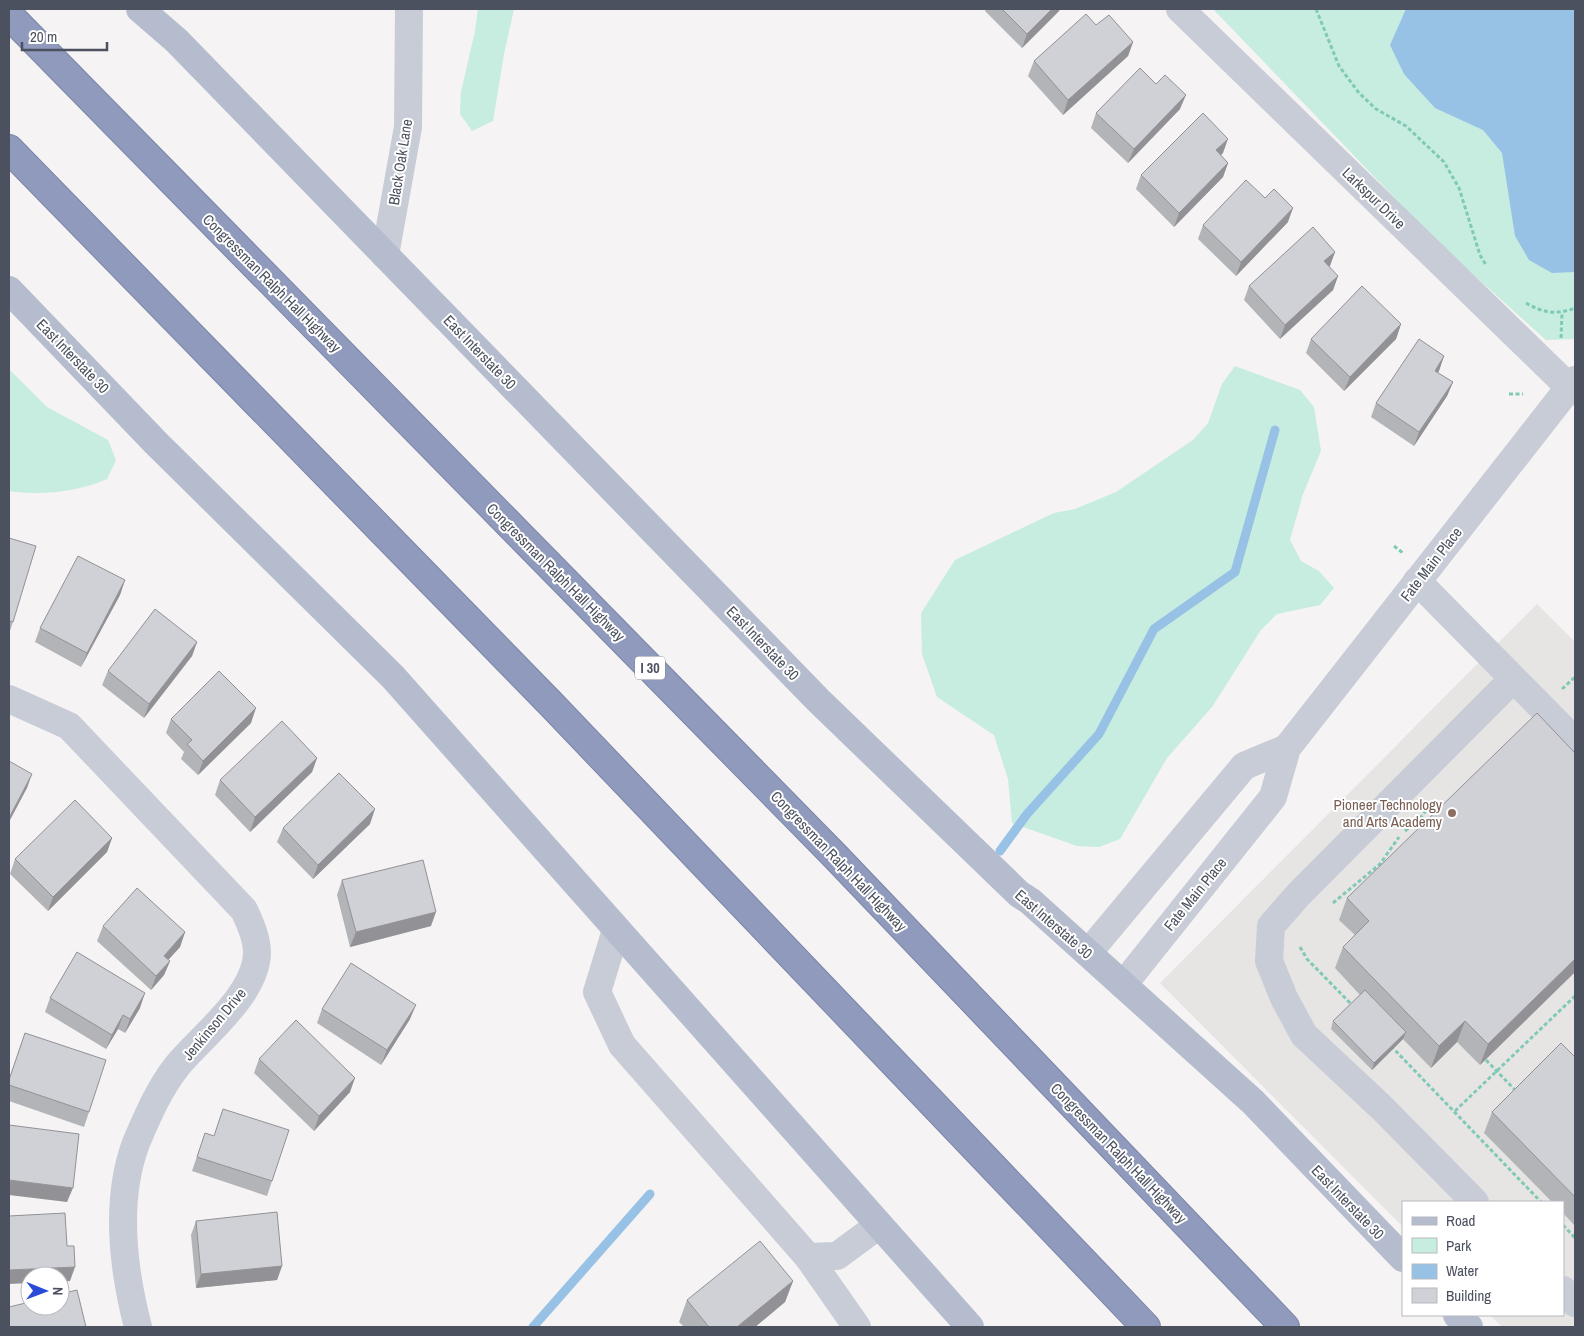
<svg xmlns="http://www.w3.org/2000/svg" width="1584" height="1336" font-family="'Archivo Narrow',sans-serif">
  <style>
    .education { fill: #e6e5e4 }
    .green { fill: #c6eddf }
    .water { fill: #97c2e6 }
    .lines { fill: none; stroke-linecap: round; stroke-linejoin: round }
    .stream { stroke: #97c2e6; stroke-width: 9 }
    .highway-casing { stroke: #7a85a8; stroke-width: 30 }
    .path { stroke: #81c9b7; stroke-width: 3; stroke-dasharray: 4 2.5; stroke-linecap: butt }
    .minor { stroke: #c8ccd6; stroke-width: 28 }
    .major { stroke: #b5bcce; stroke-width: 28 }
    .highway { stroke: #8f9abd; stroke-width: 28 }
    .wall { fill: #b3b4b8 }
    .shaded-wall { fill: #929296 }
    .building { fill: #d0d1d6; stroke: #929296 }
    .education-dot { fill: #8d6e63; stroke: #fff; stroke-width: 2 }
    .labels { text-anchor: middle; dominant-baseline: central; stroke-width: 4; stroke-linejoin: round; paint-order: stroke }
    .shield { fill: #fff; stroke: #82858f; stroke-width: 1 }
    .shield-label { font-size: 14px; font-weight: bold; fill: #4c515f }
    .street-label { font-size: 15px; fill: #4c515f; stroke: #fff }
    .education-label { font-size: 15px; fill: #785e54; stroke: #fff; text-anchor: end }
  </style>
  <rect width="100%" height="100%" fill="#f5f3f3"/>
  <polygon class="education" points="1537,604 1575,642 1575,1327 1502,1327 1490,1315 1563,1315 1563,1202 1403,1202 1403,1227 1160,983"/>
  <g class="green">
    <polygon points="478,9 514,9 504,54 493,121 472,131 460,114 461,92 475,31"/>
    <polygon points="1213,9 1575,9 1575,339 1546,340 1437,242"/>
    <polygon points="1235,366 1300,390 1314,407 1321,451 1303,494 1290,540 1301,561 1319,571 1334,588 1320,605 1277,614 1261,630 1212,707 1167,758 1120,839 1099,847 1077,846 1012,823 1008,779 994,735 937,697 922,654 921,613 955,560 1054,513 1075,509 1116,492 1193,440 1208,423 1222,384"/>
    <path d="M9 369 47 407 108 440 116 460 107 479C78 492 40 496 9 491Z"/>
  </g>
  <polygon class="water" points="1406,9 1575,9 1575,272 1552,273 1529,260 1515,236 1502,153 1483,130 1435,108 1404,74 1390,45"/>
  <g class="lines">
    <g class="stream">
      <polyline points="1000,851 1027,814 1099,734 1154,629 1235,572 1275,430"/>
      <polyline points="533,1327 650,1194"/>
    </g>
    <defs>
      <g id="highway">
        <polyline points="9,15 835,856 1285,1327"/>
        <polyline points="9,149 551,704 1146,1327"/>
      </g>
    </defs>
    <use href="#highway" class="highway-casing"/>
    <g class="path">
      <polyline points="1316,9 1339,66 1359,93 1376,109 1406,126 1444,162 1459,188 1480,255 1486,265"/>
      <path d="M1526 303C1543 313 1557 315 1575 308"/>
      <polyline points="1561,338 1562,313"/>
      <polyline points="1509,394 1523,394"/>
      <polyline points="1394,546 1403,553"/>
      <polyline points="1562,689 1574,678 1575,680"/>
      <polyline points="1429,808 1437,816"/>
      <polyline points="1405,831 1419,820 1431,803"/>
      <polyline points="1333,903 1380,864 1399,837"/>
      <polyline points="1300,947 1307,959 1354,1007"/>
      <polyline points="1391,1046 1541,1202"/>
      <polyline points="1486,1060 1517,1092"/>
      <polyline points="1455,1111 1575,996"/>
      <polyline points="1563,1225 1575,1238"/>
    </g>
    <g class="minor">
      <polyline points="1180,9 1569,387"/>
      <polyline points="385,255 408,127 409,9"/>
      <polyline points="1417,581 1575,741"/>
      <path d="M9 699 69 726 244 910C250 923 257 938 257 953 256 995 202 1036 177 1066 159 1089 147 1117 136 1143 114 1202 123 1269 138 1327"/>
      <polyline points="616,930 597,992 622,1045 808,1257 837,1256 879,1225"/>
      <polyline points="1088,953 1244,766 1287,748"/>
      <polyline points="1123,985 1273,797 1287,748 1575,380"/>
      <polyline points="1475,1202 1381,1107 1304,1035 1284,998 1269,961 1271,926 1298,895 1513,679"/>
      <polyline points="808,1257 857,1327"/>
      <polyline points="1563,1290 1575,1303"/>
    </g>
    <g class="major">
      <polyline points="140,9 177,41 818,700 1019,894 1030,901 1253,1102 1403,1258"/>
      <polyline points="9,290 156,443 393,677 970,1327"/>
      <polyline points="1457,1315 1469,1327"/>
    </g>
    <use href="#highway" class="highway"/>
  </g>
  <g class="wall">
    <polygon points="986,9 1060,9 1059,11 1022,48 985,11"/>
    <polygon points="1096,25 1133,42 1128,56 1063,115 1028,76 1034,61"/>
    <polygon points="1156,84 1180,109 1128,163 1091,128 1096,113"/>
    <polygon points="1223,153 1221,155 1228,163 1223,177 1174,227 1136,189 1141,175"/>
    <polygon points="1265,198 1288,222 1236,276 1198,239 1203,225"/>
    <polygon points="1335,252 1329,267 1338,276 1333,290 1280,339 1244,300 1249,286"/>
    <polygon points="1401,324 1396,339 1344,391 1306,353 1311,339"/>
    <polygon points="1444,356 1438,373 1453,382 1447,396 1414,446 1371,417 1376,403"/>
    <polygon points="9,538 13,622 9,634"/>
    <polygon points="125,580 120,595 81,667 35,642 40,628"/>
    <polygon points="197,642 192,656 144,718 102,685 108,671"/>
    <polygon points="171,719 251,723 198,775 181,759 184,752 166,733"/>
    <polygon points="1575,753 1575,972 1480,1065 1457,1042 1431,1068 1403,1039 1372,1070 1331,1029 1333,1021 1360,995 1335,968 1343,947 1355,935 1339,920 1347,898"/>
    <polygon points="317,758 312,772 250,832 215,795 220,780"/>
    <polygon points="370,824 313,879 277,842 283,828"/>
    <polygon points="112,838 107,852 48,911 10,874 15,859"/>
    <polygon points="342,880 431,926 350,947 337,895"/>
    <polygon points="103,926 185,932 180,947 168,960 170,961 164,975 151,990 97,941"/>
    <polygon points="50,998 140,1008 125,1033 118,1029 106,1049 45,1012"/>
    <polygon points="322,1009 410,1019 381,1065 317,1023"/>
    <polygon points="25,1033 89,1112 84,1127 9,1101 9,1079"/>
    <polygon points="1575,1057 1575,1226 1563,1213 1563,1202 1552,1202 1484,1133 1492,1112"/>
    <polygon points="259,1059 350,1092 314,1131 254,1073"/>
    <polygon points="223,1109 272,1181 267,1196 192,1171 205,1133 214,1136"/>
    <polygon points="196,1221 282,1266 277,1280 196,1288 191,1235"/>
    <polygon points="793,1281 785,1302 755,1327 684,1327 679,1322 687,1300"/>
  </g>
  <g class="shaded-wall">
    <polygon points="1052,9 1060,9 1059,11 1022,48 1027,34"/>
    <polygon points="1133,42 1128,56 1063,115 1068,100"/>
    <polygon points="1186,95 1180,109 1128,163 1134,149"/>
    <polygon points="1228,139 1223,153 1211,165 1216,150"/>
    <polygon points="1228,163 1223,177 1174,227 1179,213"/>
    <polygon points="1293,208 1288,222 1236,276 1241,262"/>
    <polygon points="1335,252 1330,266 1319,275 1324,261"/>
    <polygon points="1338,276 1333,290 1280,339 1285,325"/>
    <polygon points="1401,324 1396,339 1344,391 1350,377"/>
    <polygon points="1444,356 1439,371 1430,385 1435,371"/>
    <polygon points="1453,382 1447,396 1414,446 1419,432"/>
    <polygon points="125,580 120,595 81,667 87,653"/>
    <polygon points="197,642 192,656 144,718 149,704"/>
    <polygon points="256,708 251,723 198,775 203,761"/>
    <polygon points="317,758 312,772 250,832 255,817"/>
    <polygon points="32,774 27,788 9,822 9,818"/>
    <polygon points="375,809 370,824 313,879 318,865"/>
    <polygon points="112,838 107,852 48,911 53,897"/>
    <polygon points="436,912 431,926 350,947 356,932"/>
    <polygon points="185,932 180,947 159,970 164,956"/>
    <polygon points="1575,959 1575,972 1480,1065 1488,1044"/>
    <polygon points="170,961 164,975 151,990 156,976"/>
    <polygon points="145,993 140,1008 125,1033 130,1019"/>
    <polygon points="416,1005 410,1019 381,1065 387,1050"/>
    <polygon points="123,1015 118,1029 106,1049 112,1035"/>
    <polygon points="1465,1021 1457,1042 1431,1068 1439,1046"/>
    <polygon points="1406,1032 1403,1039 1372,1070 1374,1063"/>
    <polygon points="355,1078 350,1092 314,1131 319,1116"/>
    <polygon points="9,1180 73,1188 67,1202 9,1195"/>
    <polygon points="282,1266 277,1280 196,1288 201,1274"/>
    <polygon points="75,1267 70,1281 60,1282 60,1276 30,1276 30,1283 9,1284 9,1270"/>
    <polygon points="793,1281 785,1302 755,1327 737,1327"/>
  </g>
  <g class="building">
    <polygon points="1002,9 1052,9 1027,34"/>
    <polygon points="1086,14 1096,25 1109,15 1133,42 1068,100 1034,61"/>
    <polygon points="1140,68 1156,84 1165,75 1186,95 1134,149 1096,113"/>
    <polygon points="1203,113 1228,139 1216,150 1228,163 1179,213 1141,175"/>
    <polygon points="1246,180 1265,198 1274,189 1293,208 1241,262 1203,225"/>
    <polygon points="1313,227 1335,252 1324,261 1338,276 1285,325 1249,286"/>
    <polygon points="1362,286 1401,324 1350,377 1311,339"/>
    <polygon points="1419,339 1444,356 1435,371 1453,382 1419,432 1376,403"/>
    <polygon points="9,538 36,546 13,622 9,621"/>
    <polygon points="78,556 125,580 87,653 40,628"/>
    <polygon points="155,609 197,642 149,704 108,671"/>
    <polygon points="219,671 256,708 203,761 187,744 192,740 171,719"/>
    <polygon points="1537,713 1575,753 1575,959 1488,1044 1465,1021 1439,1046 1343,947 1369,921 1347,898"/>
    <polygon points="282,721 317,758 255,817 220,780"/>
    <polygon points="9,761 32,774 9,818"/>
    <polygon points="339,773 375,809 318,865 283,828"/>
    <polygon points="75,800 112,838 53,897 15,859"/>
    <polygon points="423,860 436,912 356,932 342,880"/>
    <polygon points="137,888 185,932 164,956 170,961 156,976 103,926"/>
    <polygon points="77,952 145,993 130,1019 123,1015 112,1035 50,998"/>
    <polygon points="351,963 416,1005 387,1050 322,1009"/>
    <polygon points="1365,990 1406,1032 1374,1063 1333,1021"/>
    <polygon points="296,1020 355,1078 319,1116 259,1059"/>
    <polygon points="25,1033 106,1060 89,1112 9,1085 9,1080"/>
    <polygon points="1561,1043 1575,1057 1575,1197 1492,1112"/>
    <polygon points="223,1109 289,1130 272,1181 197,1157 205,1133 214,1136"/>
    <polygon points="9,1125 79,1134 73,1188 9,1180"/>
    <polygon points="277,1212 282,1266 201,1274 196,1221"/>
    <polygon points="65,1213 67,1246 74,1246 75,1267 9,1270 9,1216"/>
    <polygon points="760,1241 793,1281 737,1327 709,1327 687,1300"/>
    <polygon points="77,1290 86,1327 9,1327 9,1307 30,1302 30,1306 60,1306 60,1294"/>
  </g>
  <circle class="education-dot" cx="1452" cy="813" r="5"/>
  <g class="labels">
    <rect class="shield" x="635" y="656.5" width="30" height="23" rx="4"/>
    <g class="shield-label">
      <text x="650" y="668">I 30</text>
    </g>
    <g class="street-label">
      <text transform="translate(400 162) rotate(-81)">Black Oak Lane</text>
      <text transform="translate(1374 198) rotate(44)">Larkspur Drive</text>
      <text transform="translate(272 283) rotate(45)">Congressman Ralph Hall Highway</text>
      <text transform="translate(480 352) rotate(46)">East Interstate 30</text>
      <text transform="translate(73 356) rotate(46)">East Interstate 30</text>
      <text transform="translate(1431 564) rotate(-52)">Fate Main Place</text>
      <text transform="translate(556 572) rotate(45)">Congressman Ralph Hall Highway</text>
      <text transform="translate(763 643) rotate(46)">East Interstate 30</text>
      <text transform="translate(839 861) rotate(46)">Congressman Ralph Hall Highway</text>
      <text transform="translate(1195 894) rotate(-51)">Fate Main Place</text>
      <text transform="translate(1054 924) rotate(41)">East Interstate 30</text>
      <text transform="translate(214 1024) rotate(-50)">Jenkinson Drive</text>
      <text transform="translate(1119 1153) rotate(46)">Congressman Ralph Hall Highway</text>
      <text transform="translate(1348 1202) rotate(46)">East Interstate 30</text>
    </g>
    <g class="education-label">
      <text x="1442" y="804">Pioneer Technology<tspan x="1442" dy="17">and Arts Academy</tspan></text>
    </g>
  </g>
  <rect width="1584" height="1336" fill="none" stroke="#4c515f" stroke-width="20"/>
  <rect x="1402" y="1201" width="162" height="115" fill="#ffffff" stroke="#b7b9bf"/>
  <rect x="1412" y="1217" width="25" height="8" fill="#b5bcce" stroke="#b7b9bf"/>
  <text x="1446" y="1226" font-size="15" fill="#4c515f">Road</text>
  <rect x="1412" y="1238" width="25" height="15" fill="#c6eddf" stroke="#b7b9bf"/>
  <text x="1446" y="1251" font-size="15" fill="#4c515f">Park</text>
  <rect x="1412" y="1264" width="25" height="15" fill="#97c2e6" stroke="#b7b9bf"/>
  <text x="1446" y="1276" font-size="15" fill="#4c515f">Water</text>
  <rect x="1412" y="1288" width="25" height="15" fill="#d0d1d6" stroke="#b7b9bf"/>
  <text x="1446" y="1301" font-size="15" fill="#4c515f">Building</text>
  <g transform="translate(45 1291) rotate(91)"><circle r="24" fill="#ffffff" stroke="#b7b9bf"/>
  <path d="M0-4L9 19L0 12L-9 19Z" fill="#2a4bd8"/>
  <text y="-8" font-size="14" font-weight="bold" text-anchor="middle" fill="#4c515f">N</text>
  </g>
  <path d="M22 42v8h85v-8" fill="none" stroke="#4c515f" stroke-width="2.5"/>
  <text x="30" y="42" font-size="15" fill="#4c515f" stroke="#ffffff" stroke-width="4" paint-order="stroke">20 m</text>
</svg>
